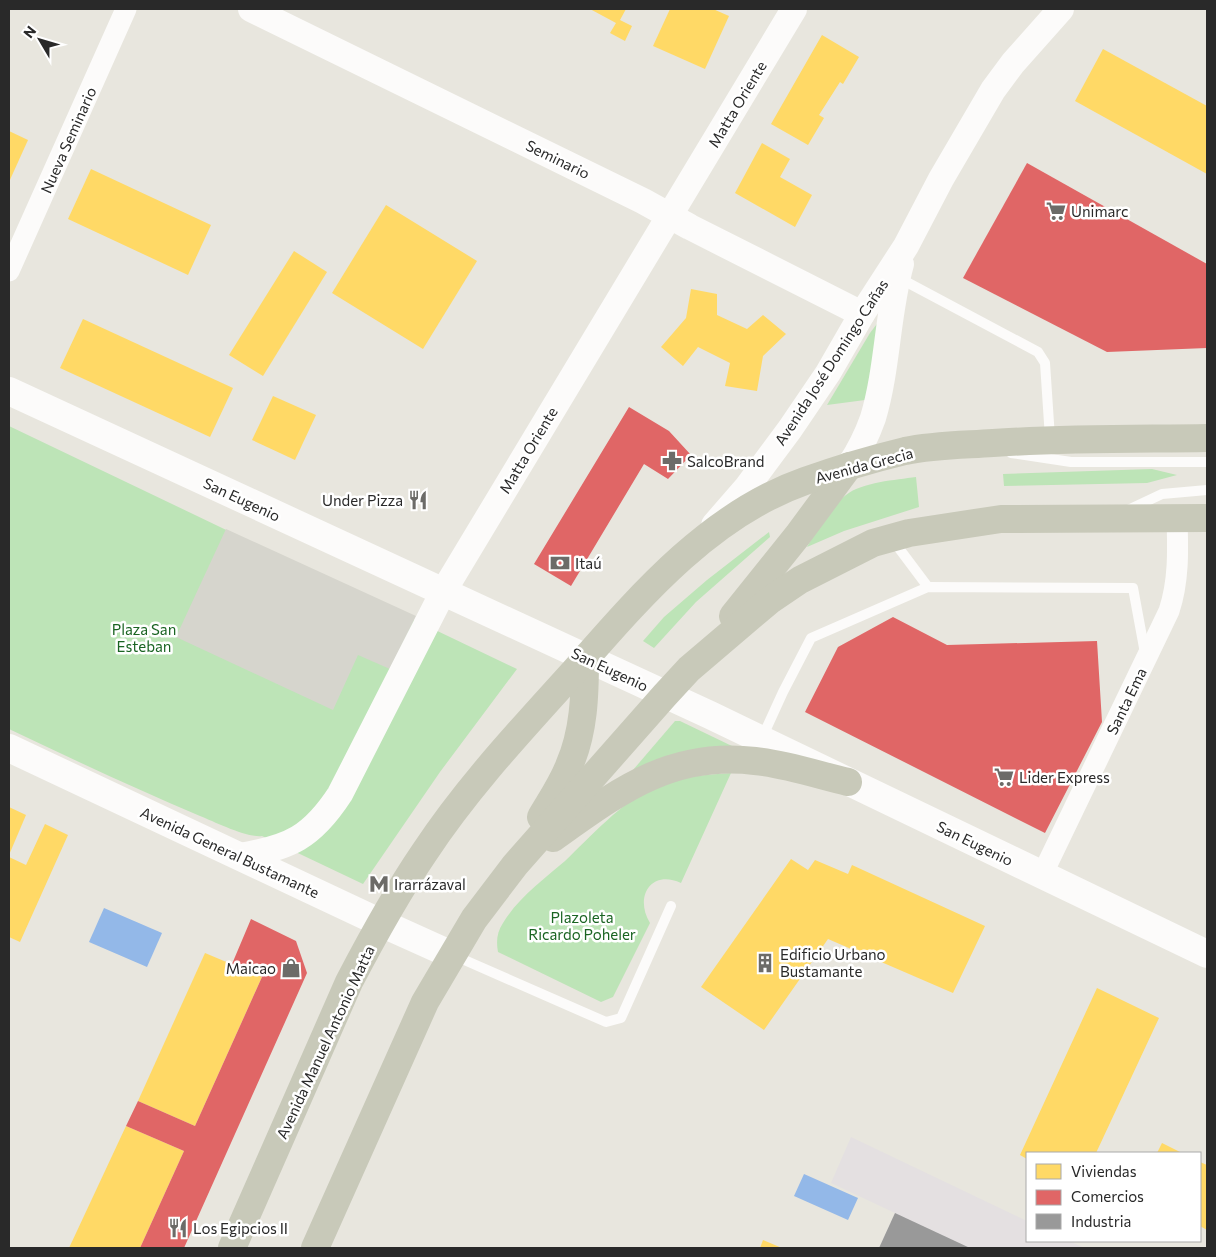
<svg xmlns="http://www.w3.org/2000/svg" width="1216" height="1257" font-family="Commissioner,sans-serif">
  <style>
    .industrial { fill: #e4e0e1 }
    .green { fill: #bde4b7 }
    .plaza { fill: #d6d5cd }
    .water { fill: #93b8e8 }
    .homes { fill: #ffd966 }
    .shops { fill: #e06666 }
    .industry { fill: #999 }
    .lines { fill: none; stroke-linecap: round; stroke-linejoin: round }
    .service { stroke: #fcfbfa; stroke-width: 10 }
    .minor { stroke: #fcfbfa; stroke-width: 21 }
    .tertiary { stroke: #fcfbfa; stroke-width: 26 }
    .secondary { stroke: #fcfbfa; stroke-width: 28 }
    .primary { stroke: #c8c9b9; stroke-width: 28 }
    .labels { text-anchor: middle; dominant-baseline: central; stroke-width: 5; stroke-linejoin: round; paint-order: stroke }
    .street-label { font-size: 15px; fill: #292929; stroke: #fff }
    .poi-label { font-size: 15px; fill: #292929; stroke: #fff; text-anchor: start }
    .park-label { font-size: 15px; fill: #1a6422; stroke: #fff }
  </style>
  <rect width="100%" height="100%" fill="#e8e6de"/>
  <polygon class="industrial" points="851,1137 1027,1221 1027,1241 1069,1241 1085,1248 879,1248 895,1213 831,1183"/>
  <g class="green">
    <polygon points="883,316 865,400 827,405 870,333"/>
    <path d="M9 426 517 669 440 772 363 884 262 836C247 838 215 822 200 816 136 789 72 759 9 729Z"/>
    <polygon points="1152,469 1177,475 1147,483 1004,486 1003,474"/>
    <path d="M916 477 919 507 844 531 807 547C818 528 828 508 846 495 862 482 896 480 916 477Z"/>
    <polygon points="769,532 770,537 696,602 654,648 643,641 664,617 707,580"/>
    <polygon points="675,721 680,721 734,747 633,770"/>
    <path d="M731 773 681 883C651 869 634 897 650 923L613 997 601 1002 498 952C496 941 497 932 503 923 518 898 544 879 565 861 590 837 622 802 653 787 678 776 704 775 731 773Z"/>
  </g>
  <polygon class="plaza" points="226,529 416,616 390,669 358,655 333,710 176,637"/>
  <g class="water">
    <polygon points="104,908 162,933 147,967 89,942"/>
    <polygon points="804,1174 858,1198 848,1220 794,1196"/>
  </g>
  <g class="homes">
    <polygon points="590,9 626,9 620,20 632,26 625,41 610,33 616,23"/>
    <polygon points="670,9 713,9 729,16 705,69 653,46"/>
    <polygon points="822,35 859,57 843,84 840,82 819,115 824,118 808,145 771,124"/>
    <polygon points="1103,49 1207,106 1207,174 1075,101"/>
    <polygon points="9,131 28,140 9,182"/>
    <polygon points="762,143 790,159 780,177 812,195 795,227 735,193"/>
    <polygon points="91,169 211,225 188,275 68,219"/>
    <polygon points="386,205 477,261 423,349 332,293"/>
    <polygon points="294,251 327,272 263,376 229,355"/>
    <polygon points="691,289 717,294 717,315 747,329 763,315 786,334 763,356 757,391 725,386 730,363 698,347 683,366 661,347 686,318"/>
    <polygon points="83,319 233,388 210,437 60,368"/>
    <polygon points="273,396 316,415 295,460 252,440"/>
    <polygon points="9,807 26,815 9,855"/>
    <polygon points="45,824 68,835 20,942 9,937 9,857 26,865"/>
    <polygon points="791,859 808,870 815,860 848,874 852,865 985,926 953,993 828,939 764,1030 701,987"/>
    <polygon points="205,953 262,977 195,1126 138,1101"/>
    <polygon points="1097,988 1159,1018 1096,1153 1027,1153 1027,1159 1020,1155"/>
    <polygon points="126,1126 184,1151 140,1248 69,1248"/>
    <polygon points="1162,1143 1182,1153 1157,1153"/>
    <polygon points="1200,1162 1207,1165 1207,1230 1200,1226"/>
    <polygon points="763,1240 782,1248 760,1248"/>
  </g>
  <g class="shops">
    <polygon points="1027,163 1207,264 1207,348 1107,352 963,278"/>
    <polygon points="629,407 669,431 691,455 668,479 644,464 571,586 534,564"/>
    <polygon points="893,617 947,645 1097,641 1102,722 1045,833 805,712 838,647"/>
    <polygon points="251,919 296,941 307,973 184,1248 140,1248 184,1151 126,1126 138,1101 195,1126 262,977 232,964"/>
  </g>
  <polygon class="industry" points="895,1213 970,1248 879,1248"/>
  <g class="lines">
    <g class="service">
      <polyline points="899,278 1038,352 1045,363 1050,438"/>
      <polyline points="1011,453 1071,462 1207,462"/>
      <polyline points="1128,510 1162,494 1207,490"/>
      <polyline points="892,539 928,587"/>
      <polyline points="762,738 783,692 811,638 928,587 1133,588 1145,653"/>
      <polyline points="453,955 606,1022 621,1018 671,906"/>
    </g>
    <g class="minor">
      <polyline points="9,271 126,9"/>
      <path d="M1042 875 1169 611C1179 581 1178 550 1177 518"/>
    </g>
    <g class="tertiary">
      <polyline points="251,9 643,201 690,227 862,314"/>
      <path d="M849 466C859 451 867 435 873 418 888 368 887 314 901 264"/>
      <polyline points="714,525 747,487 790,429 828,373 862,314 906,246 941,179 993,90 1013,63 1061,9"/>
      <path d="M239 856C290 848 312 837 340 794L443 592 794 9"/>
    </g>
    <g class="secondary">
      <polyline points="9,391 710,715 1207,954"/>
      <polyline points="9,748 381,923 452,955"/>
    </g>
    <g class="primary">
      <polyline points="733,616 798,535 849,466"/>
      <path d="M541 817C551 800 562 784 569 766 584 732 585 695 585 658"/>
      <path d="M553 838C618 792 670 751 755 761 786 764 818 775 848 782"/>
      <path d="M232 1248 349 982C372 938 396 894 424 853 468 786 524 727 578 667 642 594 711 514 805 481 838 469 872 459 905 451 933 445 964 445 993 443 1064 438 1136 439 1207 438"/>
      <polyline points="315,1248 425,1002 474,919 515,865 665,695 689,669 769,601 800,580 873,543 909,533 1001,519 1207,518"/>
    </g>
  </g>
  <defs>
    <symbol id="supermarket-bare" viewBox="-9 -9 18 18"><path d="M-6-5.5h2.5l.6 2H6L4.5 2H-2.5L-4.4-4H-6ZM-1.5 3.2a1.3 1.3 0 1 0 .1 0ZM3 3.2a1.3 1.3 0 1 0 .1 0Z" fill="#6c6b68" stroke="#fff" stroke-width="2.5" paint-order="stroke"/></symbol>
    <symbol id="pharmacy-bare" viewBox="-9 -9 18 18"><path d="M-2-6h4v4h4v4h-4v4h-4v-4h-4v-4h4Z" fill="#6c6b68" stroke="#fff" stroke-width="2.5" paint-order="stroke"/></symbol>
    <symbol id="restaurant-bare" viewBox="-9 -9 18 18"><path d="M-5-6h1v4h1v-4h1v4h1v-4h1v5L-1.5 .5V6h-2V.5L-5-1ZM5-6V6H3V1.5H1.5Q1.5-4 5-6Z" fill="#6c6b68" stroke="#fff" stroke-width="2.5" paint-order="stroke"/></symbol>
    <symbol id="bank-bare" viewBox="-9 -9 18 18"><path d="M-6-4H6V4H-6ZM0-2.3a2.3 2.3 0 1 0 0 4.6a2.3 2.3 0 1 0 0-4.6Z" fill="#6c6b68" stroke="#fff" stroke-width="2.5" paint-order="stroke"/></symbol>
    <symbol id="metro-bare" viewBox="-9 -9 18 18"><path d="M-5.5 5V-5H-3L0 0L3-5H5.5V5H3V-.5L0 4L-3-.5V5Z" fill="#6c6b68" stroke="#fff" stroke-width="2.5" paint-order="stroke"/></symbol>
    <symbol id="building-bare" viewBox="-9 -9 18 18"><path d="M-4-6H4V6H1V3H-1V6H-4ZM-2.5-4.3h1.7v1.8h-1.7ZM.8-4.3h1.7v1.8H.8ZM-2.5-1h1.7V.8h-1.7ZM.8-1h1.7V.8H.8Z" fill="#6c6b68" stroke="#fff" stroke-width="2.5" paint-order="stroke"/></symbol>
    <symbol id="shop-bare" viewBox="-9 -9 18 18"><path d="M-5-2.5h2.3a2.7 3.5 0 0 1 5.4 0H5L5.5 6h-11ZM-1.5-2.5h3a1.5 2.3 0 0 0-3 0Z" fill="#6c6b68" stroke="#fff" stroke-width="2.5" paint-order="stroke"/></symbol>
  </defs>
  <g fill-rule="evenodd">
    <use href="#supermarket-bare" x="1042" y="197" width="28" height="28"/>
    <use href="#pharmacy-bare" x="658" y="447" width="28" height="28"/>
    <use href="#restaurant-bare" x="404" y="486" width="28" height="28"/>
    <use href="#bank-bare" x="546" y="549" width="28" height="28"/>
    <use href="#supermarket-bare" x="990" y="763" width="28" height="28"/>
    <use href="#metro-bare" x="365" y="870" width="28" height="28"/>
    <use href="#building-bare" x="751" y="949" width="28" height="28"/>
    <use href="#shop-bare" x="277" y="954" width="28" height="28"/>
    <use href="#restaurant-bare" x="164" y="1214" width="28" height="28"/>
  </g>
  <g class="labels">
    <g class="street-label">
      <text transform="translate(737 104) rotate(-59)">Matta Oriente</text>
      <text transform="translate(68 140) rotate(-66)">Nueva Seminario</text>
      <text transform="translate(558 159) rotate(26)">Seminario</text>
      <text transform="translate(831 362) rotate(-57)">Avenida José Domingo Cañas</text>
      <text transform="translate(528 450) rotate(-59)">Matta Oriente</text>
      <text transform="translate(864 465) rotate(-15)">Avenida Grecia</text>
      <text transform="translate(242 499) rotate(25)">San Eugenio</text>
      <text transform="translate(610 669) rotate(25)">San Eugenio</text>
      <text transform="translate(1126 701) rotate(-64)">Santa Ema</text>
      <text transform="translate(975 843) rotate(26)">San Eugenio</text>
      <text transform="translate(230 852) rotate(25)">Avenida General Bustamante</text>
      <text transform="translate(325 1042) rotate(-65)">Avenida Manuel Antonio Matta</text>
    </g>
    <g class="poi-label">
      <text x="1071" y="211">Unimarc</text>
      <text x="687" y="461">SalcoBrand</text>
      <text x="403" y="500" text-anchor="end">Under Pizza</text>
      <text x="575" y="563">Itaú</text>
      <text x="1019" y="777">Lider Express</text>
      <text x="394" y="884">Irarrázaval</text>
      <text x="780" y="954">Edificio Urbano<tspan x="780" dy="17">Bustamante</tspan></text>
      <text x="276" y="968" text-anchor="end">Maicao</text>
      <text x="193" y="1228">Los Egipcios II</text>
    </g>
    <g class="park-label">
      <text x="144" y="629">Plaza San<tspan x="144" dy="17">Esteban</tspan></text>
      <text x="582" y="917">Plazoleta<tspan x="582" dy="17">Ricardo Poheler</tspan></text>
    </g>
  </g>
  <rect width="1216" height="1257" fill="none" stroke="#292929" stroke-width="20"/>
  <rect x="1026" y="1152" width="175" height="90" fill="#ffffff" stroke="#a9a9a9"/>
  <rect x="1036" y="1164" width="25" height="15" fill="#ffd966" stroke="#a9a9a9"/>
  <text x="1071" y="1177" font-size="15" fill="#292929">Viviendas</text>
  <rect x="1036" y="1190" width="25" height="15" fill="#e06666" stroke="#a9a9a9"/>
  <text x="1071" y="1202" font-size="15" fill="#292929">Comercios</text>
  <rect x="1036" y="1214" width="25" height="15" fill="#999999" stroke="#a9a9a9"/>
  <text x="1071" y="1227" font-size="15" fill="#292929">Industria</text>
  <g transform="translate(40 40) rotate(308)" stroke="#ffffff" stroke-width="4" paint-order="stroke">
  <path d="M0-4L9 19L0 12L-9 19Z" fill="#292929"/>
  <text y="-8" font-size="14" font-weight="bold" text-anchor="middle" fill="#292929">N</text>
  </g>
</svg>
